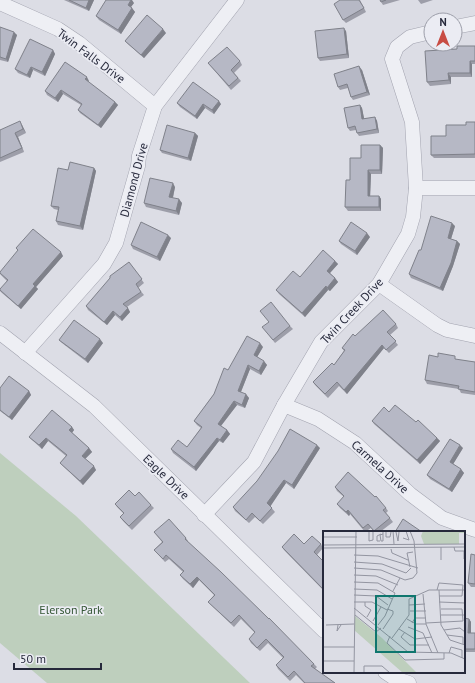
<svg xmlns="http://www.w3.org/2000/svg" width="475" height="683" font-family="'PT Sans',sans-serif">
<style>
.green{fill:#becfbd}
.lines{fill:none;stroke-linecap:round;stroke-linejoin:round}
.minor-casing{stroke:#a2a3af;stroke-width:15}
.minor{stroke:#eeeff4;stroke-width:14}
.wall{fill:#9d9ea9}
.shaded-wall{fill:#7f818a}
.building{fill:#b6b8c5;stroke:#7f818a}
.labels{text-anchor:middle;stroke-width:3.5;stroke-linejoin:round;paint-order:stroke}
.street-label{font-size:12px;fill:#26293b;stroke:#ebecf3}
.park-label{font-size:12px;fill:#345635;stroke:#ebecf3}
.inset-road{fill:none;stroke:#9395a1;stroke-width:1}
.view{fill:#0f766e;fill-opacity:0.15;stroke:#0f766e;stroke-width:2}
.inset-edge{fill:none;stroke:#26293b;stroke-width:2}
</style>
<rect width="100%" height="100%" fill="#dcdde5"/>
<path class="green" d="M0,453l76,63 174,167h-203l-47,-40z"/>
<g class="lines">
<defs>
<g id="minor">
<path d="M0,3l58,26 21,14 76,63"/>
<path d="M455,27l20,-4"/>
<path d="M416,188h59"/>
<path d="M379,284l58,41 10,5 28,6"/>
<path d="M0,333l94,73 230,225"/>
<path d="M25,353l79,-89 12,-21 22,-77 1,-10 16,-50 82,-106"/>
<path d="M284,405l34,14 37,24 55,51 32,24 33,12"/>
<path d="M204,515l50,-53 30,-57 37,-63 58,-58 29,-50 5,-17 3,-29 -4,-66 -20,-63 5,-12 13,-10 21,-5"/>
<path d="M385,672l9,6 15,5"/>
</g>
</defs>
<use href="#minor" class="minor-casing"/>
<use href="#minor" class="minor"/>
</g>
<g class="wall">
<path d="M64,0h30l-5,11z"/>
<path d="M360,0l6,12 -20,11 -3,-3z"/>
<path d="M380,0h20l-17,5z"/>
<path d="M418,0h15l-12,4z"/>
<path d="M134,3l-3,4 4,5 -14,22 -22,-14 -3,-4z"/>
<path d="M0,27l17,8 -9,27 -8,-2z"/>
<path d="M346,31l3,27 -29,3 -2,-3z"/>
<path d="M166,33l-22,25 -16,-14 -3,-3z"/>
<path d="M475,46v18h-3v13h-21v7l-21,2 -3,-4 30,-33z"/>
<path d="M53,50l2,4 -10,22 -12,-6 -3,8 -12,-5 -3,-4z"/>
<path d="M240,61l2,4 -8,8 7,8 -10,9 -23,-27z"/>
<path d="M362,70l8,25 -17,5 -2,-3 -3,-9 -8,2 -2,-3z"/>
<path d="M89,81l-1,1 27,20 3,3 -17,23 -21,-15 -2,-3 3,-5 -18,-11 -5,8 -11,-7 -2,-4z"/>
<path d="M177,103l44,1 -7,10 -9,-6 -8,11 -17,-12z"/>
<path d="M360,105l2,3 2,11 11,-2 2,4 2,12 -20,3 -2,-3 -1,-3 -6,1 -2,-3z"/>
<path d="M475,122v36h-41l-3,-3 15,-19 20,-11z"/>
<path d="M22,125l4,8 -8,4 6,15 -24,10v-32z"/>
<path d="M195,133l3,3 -7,25 -29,-8 -2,-3z"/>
<path d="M380,145l3,3 -1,26h-11l-1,22h9l2,3v12h-33l-3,-4 16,-49z"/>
<path d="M94,168l2,3 -13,59 -25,-5 -2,-4 2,-11 -4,-1 -3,-3 17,-36z"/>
<path d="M175,187l-2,11 9,5 -3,12 -33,-8 -2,-4z"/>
<path d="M455,226l-4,13 6,2 3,3 -7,22 -10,25 -32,-13 -2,-4 12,-24z"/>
<path d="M370,237l-13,18 -16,-11 -2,-3z"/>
<path d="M171,238l-11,23 -27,-12 -2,-4z"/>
<path d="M16,248l47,8 -27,31 2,2 -17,20 -19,-16 -2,-2 7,-10 -7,-7 18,-23z"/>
<path d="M335,261l3,3 -8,9 5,5 3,4 -8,9 -2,-1 -23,27 -26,-23 -3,-4 24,-13z"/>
<path d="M129,262l15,21 -6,5 6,7 -17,12 3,5 -8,9 -7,-6 -8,10 -19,-15 -2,-4z"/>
<path d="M396,324l2,4 -8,7 8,10 -9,8 -5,-5 -37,46 -8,-8 -11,12 -13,-13 -2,-3 21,-17 10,-14 -2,-3 13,-12z"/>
<path d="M290,326l3,3 -18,14 -10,-13z"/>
<path d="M59,340l44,3 -15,20 -26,-20z"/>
<path d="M263,347l-6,10 10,8 -6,10 -11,-6 -9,23 8,6 -4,10 -8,-3 -16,21 6,4 3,4 -7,9 -4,-2 -23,30 -23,-18 -2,-4 16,-2 14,-19 -4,-3 -3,-4 20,-27 14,-24z"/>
<path d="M458,360l17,2v33l-14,-2 -2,-4 -32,-5 -2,-4z"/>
<path d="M0,388l29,3 2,4 -19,25 -12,-9z"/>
<path d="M389,412l48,26 3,3 -20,23 -46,-40 -2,-3z"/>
<path d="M72,427l2,3 -2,3 17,15 3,4 -7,7 11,11 -13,15 -20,-19 -3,-3 6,-7 -18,-15 -6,8 -10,-9 -3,-3z"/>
<path d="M320,448l-26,41 -8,-6 -16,23 5,6 -12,12 -8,-7 -6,6 -14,-12 -2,-4z"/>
<path d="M463,448l-10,16 11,9 -12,19 -22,-13 -3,-4z"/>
<path d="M335,487l51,21 2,3 -2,2 7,9 -13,10h-6l-3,-4 -6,4 -15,-18 -1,2 -9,-8 -3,-4 7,-7 -7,-6z"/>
<path d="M135,496l16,9 3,3 -22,22 -9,-9 -3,-4 4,-3 -7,-7 -2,-3z"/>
<path d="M154,532l32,6 2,3v1l126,122 3,3 -2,2 20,14h-31l-8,-8 -6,6 -12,-12 -2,-4 7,-7 -15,-15 -8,8 -9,-8 -2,-4 6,-6 -14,-14 -7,8 -23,-22 -3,-3 6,-7 -15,-15 -6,8 -10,-9 -3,-4 3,-3 -14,-13 -4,3 -11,-12 8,-8z"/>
<path d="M304,544h17l2,4 -6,7 7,7v29l-40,-41 -2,-3z"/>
<path d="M475,555v32h-4l-3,-4z"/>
<path d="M464,618l5,1 2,3v11h4v19h-11v8z"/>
</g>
<g class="shaded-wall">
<path d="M89,0h5l-5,11 -3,-3z"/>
<path d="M131,0h1l2,3 -4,5 -2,-3z"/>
<path d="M132,8l3,4 -14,22 -3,-4z"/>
<path d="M344,28l2,3 3,27 -2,-4z"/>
<path d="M163,29l3,4 -22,25 -3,-3z"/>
<path d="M14,32l3,3 -9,27 -2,-3z"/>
<path d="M53,50l2,4 -10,22 -3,-4z"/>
<path d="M470,61l2,3v13l-2,-4z"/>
<path d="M359,66l3,4 8,25 -3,-3z"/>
<path d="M31,67l2,3 -3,8 -3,-3z"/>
<path d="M448,73l3,4v7l-2,-4z"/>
<path d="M87,77l2,4 -1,2 -3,-4z"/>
<path d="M61,90l2,4 -5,8 -3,-4z"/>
<path d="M219,101l2,3 -7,10 -2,-4z"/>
<path d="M115,102l3,3 -17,23 -3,-3z"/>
<path d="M203,104l2,4 -8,11 -2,-3z"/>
<path d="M360,105l2,3 3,15 -3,-4z"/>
<path d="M375,117l2,4 2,12 -2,-4z"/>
<path d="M20,121l6,12 -3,-4z"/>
<path d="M15,133l3,4 6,15 -2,-4z"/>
<path d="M195,133l3,3 -7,25 -3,-3z"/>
<path d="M380,145l3,3 -1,26 -2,-4z"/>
<path d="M94,168l2,3 -13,59 -3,-4z"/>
<path d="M368,170l3,4 -1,25 -2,-3z"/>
<path d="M173,183l2,4 -3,14 -3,-4z"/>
<path d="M379,196l2,3v12l-2,-4z"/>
<path d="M179,199l3,4 -3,12 -3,-4z"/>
<path d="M452,223l3,3 -5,16 -2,-4z"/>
<path d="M367,233l3,4 -13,18 -2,-4z"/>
<path d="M168,235l3,3 -11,23 -3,-4z"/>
<path d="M457,241l3,3 -7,22 -10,25 -3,-3z"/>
<path d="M61,252l2,4 -27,31 2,2 -17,20 -3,-3 15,-22z"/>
<path d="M335,261l3,3 -9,10 -2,-3z"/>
<path d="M335,278l3,4 -8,9 -3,-3z"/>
<path d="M326,286l2,4 -23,27 -3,-4z"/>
<path d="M128,308l2,4 -8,9 -2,-4z"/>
<path d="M113,311l2,4 -8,10 -3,-3z"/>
<path d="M100,339l3,4 -15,20 -3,-4z"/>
<path d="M260,343l3,4 -7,12 -2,-4z"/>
<path d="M382,345l2,3 -37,46 -3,-4z"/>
<path d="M264,361l3,4 -6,10 -2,-4z"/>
<path d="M248,365l2,4 -10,25 -2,-3z"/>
<path d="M29,391l2,4 -19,25 -3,-3z"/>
<path d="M246,394l3,4 -4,10 -3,-3z"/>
<path d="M234,401l3,4 -17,22 -2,-3z"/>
<path d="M72,427l2,3 -3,4 -2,-4z"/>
<path d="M227,430l3,4 -7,9 -3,-3z"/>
<path d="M46,438l2,3 -6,8 -3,-4z"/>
<path d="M217,438l2,3 -23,30 -2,-4z"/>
<path d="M437,438l3,3 -20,23 -3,-4z"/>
<path d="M317,445l3,3 -26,41 -2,-4z"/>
<path d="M460,445l3,3 -11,18 -2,-4z"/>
<path d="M89,448l3,4 -7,7 -3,-3z"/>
<path d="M94,466l2,4 -13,15 -3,-4z"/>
<path d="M461,469l3,4 -12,19 -3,-3z"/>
<path d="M284,480l2,3 -16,24 -3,-4z"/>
<path d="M348,510l2,4 -1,2 -3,-4z"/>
<path d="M197,577l2,3 -6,8 -3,-4z"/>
<path d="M469,619l2,3v14l-3,-3z"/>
</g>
<g class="building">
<path d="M69,0h20l-3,8z"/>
<path d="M106,0h25l-3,5 4,3 -14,22 -22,-14z"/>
<path d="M340,0h19l5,8 -21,12 -9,-16z"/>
<path d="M380,0h6l-5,2z"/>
<path d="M147,15l16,14 -22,26 -16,-14z"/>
<path d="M0,27l14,5 -8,27 -6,-2z"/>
<path d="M344,28l3,26 -29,4 -3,-27z"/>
<path d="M30,39l23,11 -11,22 -11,-5 -4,8 -12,-6z"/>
<path d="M457,46h18v15h-5v12h-22l1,7 -22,2 -2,-31 32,-2z"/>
<path d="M227,47l13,14 -9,9 7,8 -9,8 -21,-23z"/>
<path d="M65,62l22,15 -2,2 30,23 -17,23 -20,-15 4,-6 -21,-14 -6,8 -10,-7z"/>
<path d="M359,66l8,26 -16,5 -4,-13 -9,3 -4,-13z"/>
<path d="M193,82l26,19 -7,9 -9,-6 -8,12 -18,-13z"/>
<path d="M360,105l2,14 13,-2 2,12 -20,4 -2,-7 -7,2 -4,-20z"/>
<path d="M20,121l3,8 -8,4 7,15 -22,10v-28z"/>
<path d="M466,122h9v32l-44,1v-19h15v-11h20z"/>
<path d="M167,125l28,8 -7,25 -28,-8z"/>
<path d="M361,145h19v25h-12v26h11v11h-34l1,-27h4v-22h11z"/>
<path d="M70,162l24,6 -14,58 -24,-5 3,-14 -8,-1 7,-38 10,2z"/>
<path d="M150,178l23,5 -4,14 10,2 -3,12 -32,-8z"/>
<path d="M431,216l21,7 -4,15 9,3 -6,22 -11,25 -31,-14 10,-24h2z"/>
<path d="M141,222l27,13 -11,22 -26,-12z"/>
<path d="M351,222l16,11 -12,18 -16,-10z"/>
<path d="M33,229l28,23 -28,32 2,2 -17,20 -18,-16v-1l8,-9 -8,-7v-1l18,-22 -2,-2z"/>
<path d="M323,250l12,11 -8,10 8,7 -8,10 -1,-2 -24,27 -26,-23 17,-19 7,6z"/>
<path d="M129,262l13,17 -6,5 5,8 -18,12 5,4 -8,9 -7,-6 -9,11 -18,-16 24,-28v-2z"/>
<path d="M271,302l19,24 -17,14 -11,-13 7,-5 -9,-11z"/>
<path d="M383,310l13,14 -9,8 9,9 -10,9 -4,-5 -38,45 -7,-8 -12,12 -12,-12 19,-19 2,2 11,-15 -3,-2 11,-14 2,2z"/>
<path d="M74,320l26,19 -15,20 -26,-19z"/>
<path d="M247,336l13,7 -6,12 10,6 -5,10 -11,-6 -10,26 8,3 -4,11 -8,-4 -16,23 9,6 -7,10 -3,-2 -23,29 -23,-18 7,-9 9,7 15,-20 -8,-6 20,-27 10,-26 4,2z"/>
<path d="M438,353l17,3v3l20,3v30l-17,-3 1,-3 -34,-6 4,-25 9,2z"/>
<path d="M9,376l20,15 -20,26 -9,-7v-22z"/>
<path d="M395,405l21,17 2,-2 19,18 -20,22 -45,-39 12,-14 5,5z"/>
<path d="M52,410l20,17 -3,3 20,18 -7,8 12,10 -14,15 -20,-18 7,-8 -21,-17 -7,7 -10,-8z"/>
<path d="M290,429l27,16 -25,40 -8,-5 -17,23 5,5 -12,13 -8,-8 -6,7 -13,-13 24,-26 21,-30z"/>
<path d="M450,439l10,6 -10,17 11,7 -12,20 -22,-14z"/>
<path d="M348,472l27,25 1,-1 10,12 -3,2 7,8 -16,13 -6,-7 -5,4 -15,-18 -2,2 -9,-8 7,-8 -9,-9z"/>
<path d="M129,490l6,6 4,-4 12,13 -22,21 -9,-9 4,-4 -9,-9z"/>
<path d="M169,519l17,19 -1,1 36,33 48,47v-1l45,46 -3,2 24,17h-30l-11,-12 -6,6 -12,-12 8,-8 -18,-18 -9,9 -8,-9 6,-7 -16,-17 -8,8 -23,-21 7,-7 -18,-18 -7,7 -10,-9 4,-4 -18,-16 -3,4 -9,-9 9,-8 -9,-10z"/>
<path d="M403,519l19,13h-27z"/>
<path d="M294,534l10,10 8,-8 9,8 -7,8 10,10v28l-42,-43z"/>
<path d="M471,554l4,1v29l-7,-1z"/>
<path d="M464,618l5,1 -1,14h7v16h-11z"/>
</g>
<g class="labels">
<g class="street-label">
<text transform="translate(91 56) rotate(37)" y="4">Twin Falls Drive</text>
<text transform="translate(134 180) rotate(-75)" y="4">Diamond Drive</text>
<text transform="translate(352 311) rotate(-47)" y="4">Twin Creek Drive</text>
<text transform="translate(380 467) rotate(42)" y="4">Carmela Drive</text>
<text transform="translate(166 477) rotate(44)" y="4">Eagle Drive</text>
</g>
<g class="park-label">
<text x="71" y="614">Elerson Park</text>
</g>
</g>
<g transform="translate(323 531)">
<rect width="142" height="142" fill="#dcdde5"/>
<path d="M100,0h42v2h-6v11h-35l-3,-8zM32,85l27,22 35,35h-14l-49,-43z" fill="#becfbd"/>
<path class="inset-road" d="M70,0l1,13M46,1v9l4,-1v-8M60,1v9h-2l-1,-6 3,-1M63,1v5h4l1,-5M73,1l2,9 1,-9M0,6h34M80,7l6,2 -3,-9M57,10h-3v-5l4,-2M0,14l142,-1M131,16l1,4h9v8M0,17l142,-1M68,18l1,4 16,7M31,24l24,1 40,12M118,29v-13M31,31l28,2 24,9 5,-5M87,36l-3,-14 6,-1M31,37l27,2 24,10 8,-2 4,-5 -3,-32 -4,-10h-45M31,44l22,1 22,9M31,51l24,1 17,10 -10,23 -7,9M31,58l23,1 15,9M114,59l2,-7 24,2 -1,11h-23M116,59l2,35 9,15 15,5M70,60l7,-13M100,63l3,30 12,29M31,64l22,1 12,9M31,71h18l15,8M42,71v4l6,4 -4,7M116,71l26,1M86,74l16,-1M31,77l54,44 43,1 14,6M87,80h16M32,84l21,17 5,-4M118,84h23M84,88l9,5h10M50,90l8,-14M89,92l3,-5h11M103,92l37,-2 -1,-12h-21M3,94l28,-1M15,94l-1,6 4,-6M85,96l15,6 9,20M60,98l10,-15v-3l-6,-2M76,98l16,10 17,-2M121,99l16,-2 5,4M82,101l-4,5 9,8h19M124,104l16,2v7M67,105l-3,7 18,17 39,-1v-6M69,107l17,-23v-16l20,-9h36M0,116h31M126,122l2,-6 11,3v8M0,130h31M31,142l2,-142M41,142v-7h18l8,7"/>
<path class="view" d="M53,65h39v56h-39z"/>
<rect width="142" height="142" class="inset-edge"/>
</g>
<g transform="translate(443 32)"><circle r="19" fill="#ebecf3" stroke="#9c9ea9"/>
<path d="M0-3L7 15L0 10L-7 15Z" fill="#c84c43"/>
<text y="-6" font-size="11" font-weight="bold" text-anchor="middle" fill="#26293b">N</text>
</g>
<path d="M14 663v6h87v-6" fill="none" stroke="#26293b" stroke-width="2"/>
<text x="20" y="663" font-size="12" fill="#26293b" stroke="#ebecf3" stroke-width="3" paint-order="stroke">50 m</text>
</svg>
